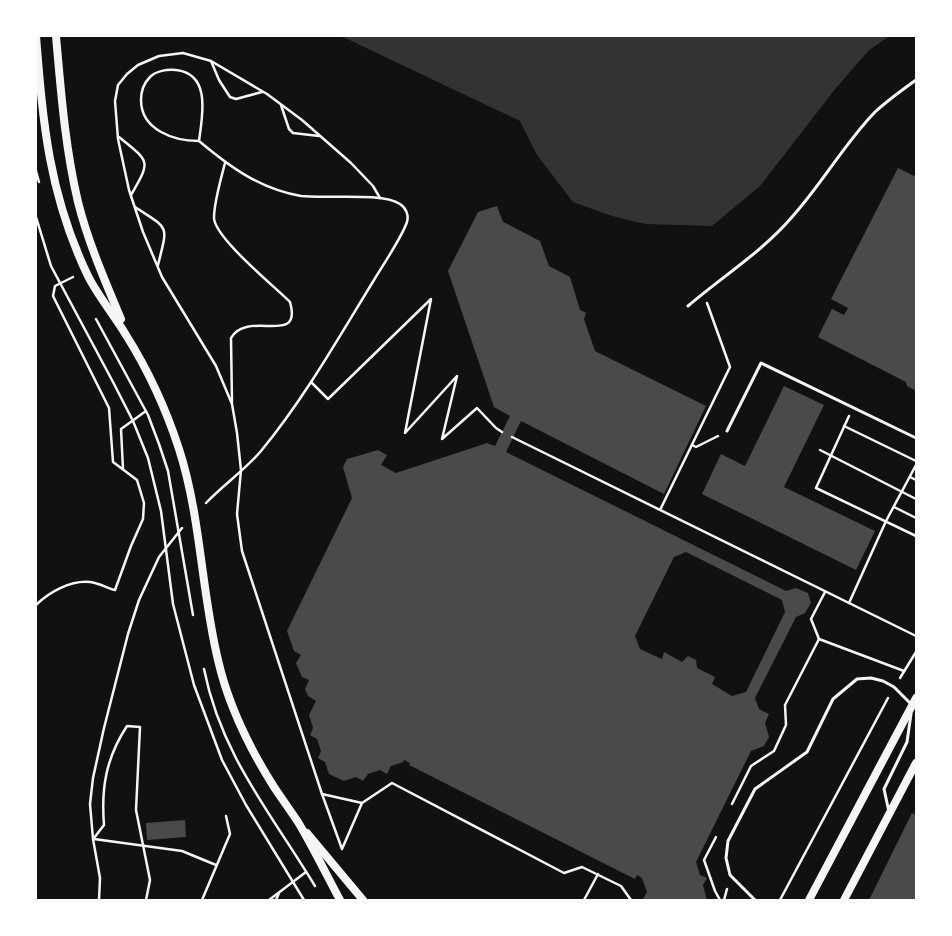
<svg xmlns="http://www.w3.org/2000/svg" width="952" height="936" font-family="'Work Sans',sans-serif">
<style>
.water{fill:#333}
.building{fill:#4a4a4a;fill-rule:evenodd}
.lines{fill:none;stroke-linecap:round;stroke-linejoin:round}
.path{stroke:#f5f5f5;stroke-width:2.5}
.service{stroke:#f5f5f5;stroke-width:3}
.secondary{stroke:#f5f5f5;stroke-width:8}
</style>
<rect width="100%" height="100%" fill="#111"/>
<path class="water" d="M341,36h549l-21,14 -33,38 -76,98 -48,40 -67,-2 -33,-8 -39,-14 -36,-47 -17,-34z"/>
<g class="building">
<path d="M898,168l16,8 2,-3v218l-9,-5 -1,-4 -88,-45 14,-28 12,6 4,-7 -17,-9z"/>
<path d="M497,206l6,16 37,19 9,25 21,11 10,33 6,3 -2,6 11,32 111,55 -42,88 -143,-73 -15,31 280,139 10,-3 12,5 3,10 -6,10 -9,4 -41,81 4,11 10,5 -4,9 4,14 -5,9 -13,5 -55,111 4,13 7,3 -4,7 4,15h-62l-2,-1 4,-7 -5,-14 -5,-3 -2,4 -226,-114 1,-2 -6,-3 -1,2 -12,4 -4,8 -7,-4 -12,4 -5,7 -7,-4 -12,4 -15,-7 -4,-12 -7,-4 3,-7 -4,-12 -7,-4 3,-7 -4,-13 7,-14 -8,-5 -3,-7 4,-9 -7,-3 -6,-14 5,-8 -7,-4 -7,-20 65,-133 -9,-31 4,-8 31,-9 9,5 -6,10 15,8 91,-30 8,3 15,-30 -16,-9 -46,-136 30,-59zM686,552l96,48 3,12 -39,80 -14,4 -20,-12 3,-7 -18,-9 -1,-8 -8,-4 -6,6 -18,-10 -2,7 -22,-10 -5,-13 39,-79z"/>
<path d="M784,386l40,19 -40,82 91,44 -19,39 -154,-76 19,-40 24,12z"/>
<path d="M912,813l4,2v85h-47z"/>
<path d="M185,820l1,17 -39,3 -1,-17z"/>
</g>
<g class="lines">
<g class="path">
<path d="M211,61l8,19 11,17 6,2 26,-7"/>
<path d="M281,105l8,24 4,4 26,3"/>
<path d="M119,137c30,25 33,22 12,58"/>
<path d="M199,141c-25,0 -58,-11 -58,-41 0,-8 3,-17 9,-23 6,-6 17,-8 26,-7 36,4 26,47 23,71 31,26 61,48 102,55 25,3 81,-4 99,8 6,4 9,11 7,18 -5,15 -24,43 -33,58 -35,57 -70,119 -113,171 -16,19 -38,34 -55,52"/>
<path d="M225,163c-4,16 -11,39 -11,55 1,20 60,68 76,84 13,45 -43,7 -59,36l1,64"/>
<path d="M36,171l3,11"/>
<path d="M380,198l-7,-12 -22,-23 -49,-43 -35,-26 -56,-33 -28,-8 -24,3 -21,9 -11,9 -9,11 -3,16 3,38 11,51 14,42 19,45 54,89 16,38 5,29 4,37 -4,44 5,37 80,243 40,9 30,-20 172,90 18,-6 39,19 10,14"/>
<path d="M135,207c35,23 33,17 23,58"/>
<path d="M36,217l15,49 62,116 20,39 15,37 13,53 12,93 21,81 28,75 24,45 58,95"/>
<path d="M96,319l52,96 11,29 9,27 25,144"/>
<path d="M311,382l17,17 103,-100 -26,134 52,-57 -15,63 35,-31 19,20 6,4"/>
<path d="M849,416l-33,72 100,48"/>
<path d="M844,426l72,35"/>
<path d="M512,437l404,199"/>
<path d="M692,445l4,2 22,-11"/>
<path d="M820,450l96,49"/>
<path d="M123,469l-2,-40 25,-18"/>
<path d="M910,477l6,3"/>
<path d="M894,507l22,11"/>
<path d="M660,510l70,-143 -23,-64"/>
<path d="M849,603l37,-82 30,-56"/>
<path d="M36,605c13,-13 35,-25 54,-23 9,1 17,6 25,8l16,-44 12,-27 1,-16 -7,-23 -24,-18 -4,-54 -56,-112 2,-10 18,-9"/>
<path d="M819,639l-8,-20 14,-27"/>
<path d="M204,669c17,86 67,144 111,217"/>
<path d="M900,678l16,-26"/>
<path d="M322,794l20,55 20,-46"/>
<path d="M732,804l19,-38 23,-15 12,-26 -1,-20 34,-66 85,32"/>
<path d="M716,837l-12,23 11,31 5,9"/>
<path d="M94,838l10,-13c-3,-37 2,-67 23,-99l13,1 -4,83 14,70 -4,20"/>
<path d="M94,839l88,12 34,14"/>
<path d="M99,900l1,-22 -7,-39 -3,-35 3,-26 11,-50 24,-94 11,-34 20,-43 23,-29"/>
<path d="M202,900l28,-66 -4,-18"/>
<path d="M269,900l37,-28"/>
<path d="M276,900l3,-7"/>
<path d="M584,900l14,-26"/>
<path d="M724,900l3,-11"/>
<path d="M780,900l108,-202"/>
</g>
<g class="service">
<path d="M688,306c35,-30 74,-54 104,-89 30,-33 52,-73 83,-105 13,-12 27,-22 41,-32"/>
<path d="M727,431l34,-68 155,75"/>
<path d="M889,812l-5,-23 23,-47 4,-28"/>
<path d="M755,900l-25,-25 -4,-17 2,-17 27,-52 52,-37 26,-53 24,-20 14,-1 12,3 11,6 18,18"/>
</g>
<g class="secondary">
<path d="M36,36c7,88 13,159 52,240 10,20 26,39 38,59 22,35 40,74 53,114 22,68 22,141 39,211 10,44 32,89 56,127 8,12 16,23 24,35 15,25 28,52 42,78"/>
<path d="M56,36c5,56 9,111 22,166 10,40 27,79 43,117"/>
<path d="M307,833l56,67"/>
<path d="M809,900l107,-202"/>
<path d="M844,900l72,-137"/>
</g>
</g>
<rect width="952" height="936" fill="none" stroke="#ffffff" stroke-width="74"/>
</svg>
